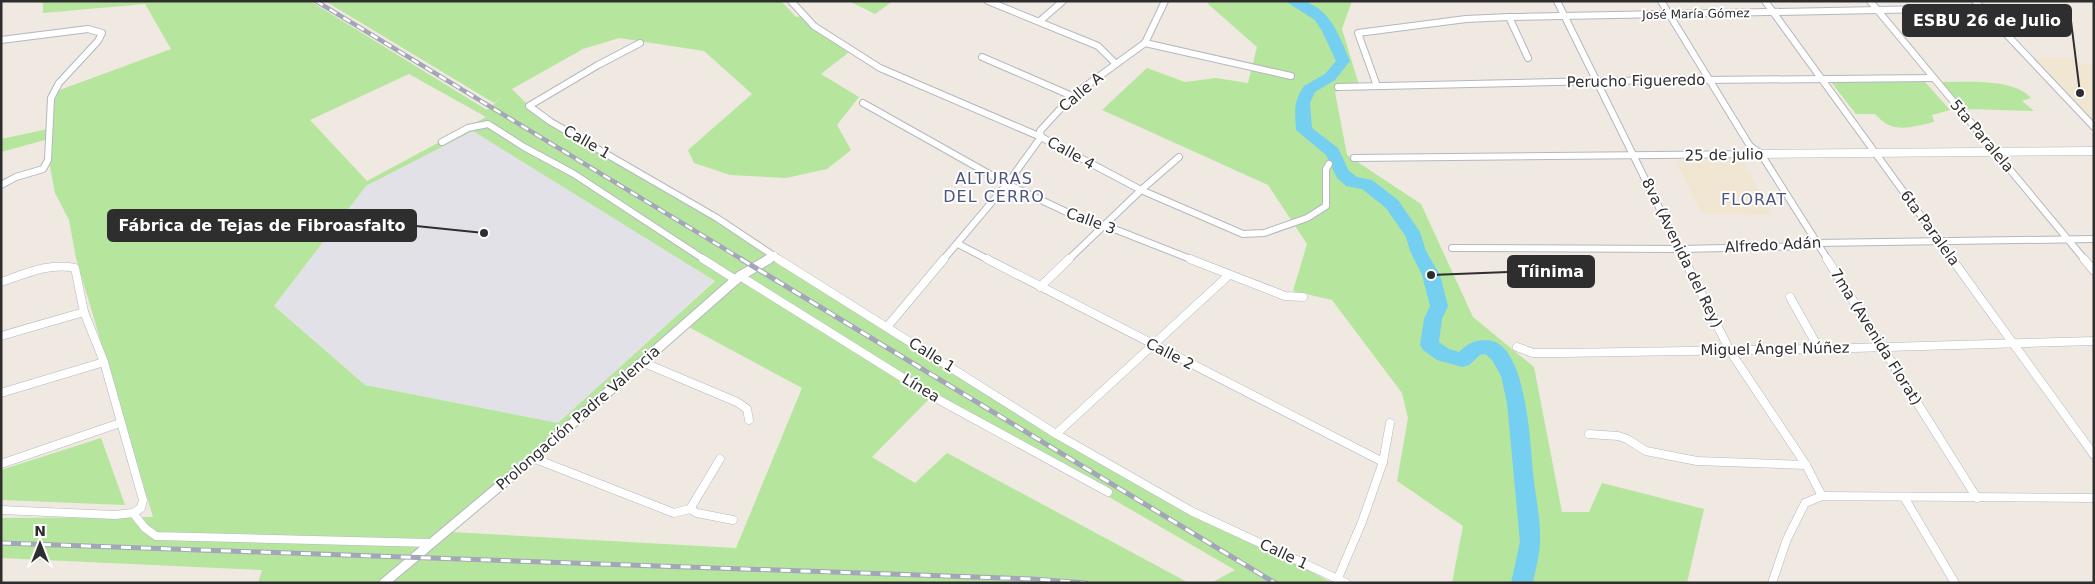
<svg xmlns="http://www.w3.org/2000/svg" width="2095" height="584" font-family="'DejaVu Sans',sans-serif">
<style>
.industrial{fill:#e3e1e8}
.education{fill:#f0e6d1}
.green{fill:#b6e59e;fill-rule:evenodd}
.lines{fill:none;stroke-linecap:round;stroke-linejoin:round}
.stream{stroke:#75cff0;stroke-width:2.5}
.river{fill:#75cff0;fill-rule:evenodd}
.minor-far1-casing{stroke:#b4b7c1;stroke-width:8}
.minor-casing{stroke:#b4b7c1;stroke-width:9}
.tertiary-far1-casing{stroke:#b4b7c1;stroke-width:9}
.tertiary-casing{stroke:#b4b7c1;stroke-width:11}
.minor-far1{stroke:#fff;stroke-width:6}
.minor{stroke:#fff;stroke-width:8}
.tertiary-far1{stroke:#fff;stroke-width:8}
.tertiary{stroke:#fff;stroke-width:9}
.rail-far1-casing{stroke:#a3a6b8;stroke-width:4.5}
.rail-casing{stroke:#a3a6b8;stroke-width:5}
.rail-far1{stroke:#fff;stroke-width:2.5;stroke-dasharray:8;stroke-linecap:butt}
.rail{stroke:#fff;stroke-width:3;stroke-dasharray:10;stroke-linecap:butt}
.labels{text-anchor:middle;stroke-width:4;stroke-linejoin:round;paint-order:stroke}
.far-street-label{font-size:12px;fill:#2e2e2e;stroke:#fff}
.street-label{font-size:15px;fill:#2e2e2e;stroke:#fff}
.neighbourhood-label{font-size:16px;letter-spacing:1px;fill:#4d5680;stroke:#fff}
.leader{fill:none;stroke:#2e2e2e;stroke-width:2}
.callout-dot{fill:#2e2e2e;stroke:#fff;stroke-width:2}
.callout{fill:#2e2e2e;stroke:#2e2e2e;stroke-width:2}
.callout-label{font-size:16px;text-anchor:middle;font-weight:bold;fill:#fff}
</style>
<rect width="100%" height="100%" fill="#efe9e1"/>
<path class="industrial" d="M473,131l242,149 -157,143 -193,-38 -91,-79 92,-120z"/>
<g class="education">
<path d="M2034,58h40l8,6h12v58z"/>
<path d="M1742,160l30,55 -70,-1 -26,-53z"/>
</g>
<g class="green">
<path d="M22,1h288l177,109 15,-13 -8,6 -169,-102h456l15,16 6,-1 46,37 -27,21 38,23 -22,28 14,25 -24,19 -41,9 -56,-3 -36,-12 -6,-13 64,-56 -48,-43 -85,-13 -36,11 -71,40 17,17 141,85 386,243 276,149h-121l24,-13 -302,-175 -61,62 43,26 32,-30 242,130h-931l4,-13 -261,-12v-40l152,-1 -77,-259 -7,-38 -14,-27 -10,-53 -44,12v-13l47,-10 9,-38 114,-42 -26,-45 -102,9v-10zM409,74l77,43 -119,64 -57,-61zM473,131l242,150 -157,142 -193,-38 -91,-79 92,-120zM687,326l115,62 -66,160 -285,-16z"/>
<path d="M849,1h44l-18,13z"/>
<path d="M1209,1h143l-10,28 17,56 -24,7 12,63 74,49 52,113 61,50 28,145h27l13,-29 102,26 -17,74h-235l11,-57 -66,-45 11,-63 -6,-25 -70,-93 -39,-9 14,-47 -39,-59 -166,-75 45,-42 38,14 31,-4 32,5 9,-36 -49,-43z"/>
<path d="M1831,82h94l25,28 -18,5 2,7c-24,5 -41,13 -59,-8h-19z"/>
<path d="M1942,82c23,0 73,-4 89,16l-9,3 12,10 -69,-2z"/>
<path d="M101,438l24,67 -124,-5v-30z"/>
</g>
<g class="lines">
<path class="stream" d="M1308,1v6"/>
<path class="river" d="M1285,1c7,0 14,-1 20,1 26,7 36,38 45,59l-15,19 -20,12 -5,11 2,25 26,20 11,23 8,6 15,3 26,20 22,32 6,19 14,24 8,31 -6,13 -3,23 10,7 10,3c8,-8 15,-12 27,-12 41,0 44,104 47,132 2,23 8,47 7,69 0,14 -5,29 -7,42h-22l9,-41 -13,-139 -6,-27 -9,-16 -7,-6 -5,1 -11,10 -7,2 -25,-7 -14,-10 -3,-5 4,-26 6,-13 -8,-31 -12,-24 -4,-14 -20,-29 -24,-19 -16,-3 -9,-8 -11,-23 -30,-25c-1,-19 -3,-28 8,-44l21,-12 11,-13 -14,-30 -7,-11z"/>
<defs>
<g id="minor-far1">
<path d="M791,1l23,25 66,42 161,69 100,53 102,44 21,-1 43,-15 19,-12v-37l3,-5"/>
<path d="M988,1l110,45 18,18"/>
<path d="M1557,1l128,259"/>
<path d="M1661,1l89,145 11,8 67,106"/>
<path d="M1765,1l188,259"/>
<path d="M1870,1l215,259"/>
<path d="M1975,1l119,126"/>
<path d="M1509,17l19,41"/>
<path d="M1040,21l23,-20"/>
<path d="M1,40l87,-11 14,4 -4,8 -39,42 -8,15 -3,62 -5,9 -27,8 -15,8"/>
<path d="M640,43l-42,22 -69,41 22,16 166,96 63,42"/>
<path d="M1145,43l146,33"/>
<path d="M982,57l90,39"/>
<path d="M1377,86l-19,-53 108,-14 43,-2 473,-9 52,3"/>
<path d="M1338,87l259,-6 336,-3"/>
<path d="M863,103l144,81 85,40 12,1 89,35"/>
<path d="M442,142l26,-14 20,-4 36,23 50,27 131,86"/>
<path d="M1354,158l407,-4"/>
<path d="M958,244l31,16"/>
<path d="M1452,248l229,1 131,-3 4,-3 278,-4"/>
<path d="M943,260l64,-76 34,-47 -1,-6 32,-35 73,-53 20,-42"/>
<path d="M1068,260l73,-70 38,-33"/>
</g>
<g id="minor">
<path d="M703,259l33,21"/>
<path d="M778,259l278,175 135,77 155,72"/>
<path d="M987,259l396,203"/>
<path d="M1190,259l95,37 18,1"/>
<path d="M1684,259l46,92 76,114 16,31"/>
<path d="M1827,259l150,239"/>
<path d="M1952,259l142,196"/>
<path d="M2084,259l10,12"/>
<path d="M740,276l192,120 176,96"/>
<path d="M1,282c24,-8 49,-20 74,-14l9,44 20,50 39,138 -2,8 -8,5 -18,2 -114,-5"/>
<path d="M1040,287l29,-28"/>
<path d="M1790,297l29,52"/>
<path d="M887,327l57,-68"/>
<path d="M1,336l83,-24"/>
<path d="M1517,347l16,6h29l257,-4 275,-8"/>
<path d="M642,362l95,40 10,7 2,11"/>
<path d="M1,393l103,-31"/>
<path d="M1056,434l173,-159"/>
<path d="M1589,434l29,2 9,3 19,12 51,10 109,4"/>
<path d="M533,458l141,55 16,-4 30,-50"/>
<path d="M1,464l119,-41"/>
<path d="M1904,497l51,86"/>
<path d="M690,509l7,4 36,7"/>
<path d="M133,513l12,15 11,8 274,7"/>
<path d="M1338,578l24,-56 21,-60 7,-39"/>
<path d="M1772,583l15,-44 18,-36 17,-7 272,2"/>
</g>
<g id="tertiary-far1">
<path d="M1761,154l333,-3"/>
<path d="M767,260l7,-4"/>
</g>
<path id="tertiary" d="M384,583l149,-125 207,-182 29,-17"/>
</defs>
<use href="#minor-far1" class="minor-far1-casing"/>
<use href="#minor" class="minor-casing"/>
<use href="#tertiary-far1" class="tertiary-far1-casing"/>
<use href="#tertiary" class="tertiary-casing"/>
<use href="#minor-far1" class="minor-far1"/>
<use href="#minor" class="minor"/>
<use href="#tertiary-far1" class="tertiary-far1"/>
<use href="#tertiary" class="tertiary"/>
<defs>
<path id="rail-far1" d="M316,1l427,259"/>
<g id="rail">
<path d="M741,259l534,324"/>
<path d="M1,543l1031,36 54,4"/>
</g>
</defs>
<use href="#rail-far1" class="rail-far1-casing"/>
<use href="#rail" class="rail-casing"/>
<use href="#rail-far1" class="rail-far1"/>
<use href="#rail" class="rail"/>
</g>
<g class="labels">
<g class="far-street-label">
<text transform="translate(1696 14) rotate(-1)" y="4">José María Gómez</text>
</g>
<g class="street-label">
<text transform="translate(1636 81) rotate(-1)" y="5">Perucho Figueredo</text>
<text transform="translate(1081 92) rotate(-40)" y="5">Calle A</text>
<text transform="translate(1982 136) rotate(50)" y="5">5ta Paralela</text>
<text transform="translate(587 142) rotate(30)" y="5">Calle 1</text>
<text transform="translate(1071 153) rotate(29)" y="5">Calle 4</text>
<text transform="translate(1724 155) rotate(-1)" y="5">25 de julio</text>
<text transform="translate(1091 221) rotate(20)" y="5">Calle 3</text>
<text transform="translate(1930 228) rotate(54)" y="5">6ta Paralela</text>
<text transform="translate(1773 245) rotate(-3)" y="5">Alfredo Adán</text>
<text transform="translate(1682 253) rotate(64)" y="5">8va (Avenida del Rey)</text>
<text transform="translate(1876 337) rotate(58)" y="5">7ma (Avenida Florat)</text>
<text transform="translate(1775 349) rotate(-1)" y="5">Miguel Ángel Núñez</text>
<text transform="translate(1170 354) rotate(27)" y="5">Calle 2</text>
<text transform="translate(932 355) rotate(32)" y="5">Calle 1</text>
<text transform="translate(921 388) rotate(31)" y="5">Línea</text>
<text transform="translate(578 418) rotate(-41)" y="5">Prolongación Padre Valencia</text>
<text transform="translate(1284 554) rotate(25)" y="5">Calle 1</text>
</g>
<g class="neighbourhood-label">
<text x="994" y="184">ALTURAS<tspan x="994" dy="18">DEL CERRO</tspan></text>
<text x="1754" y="205">FLORAT</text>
</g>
</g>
<path class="leader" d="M2080 93L2071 21M484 233L416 226M1431 275L1508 272"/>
<g class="callout-dot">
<circle cx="2080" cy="93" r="5"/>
<circle cx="484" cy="233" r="5"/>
<circle cx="1431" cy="275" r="5"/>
</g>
<g class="callout">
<rect x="1903" y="5" width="168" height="31" rx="5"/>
<rect x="108" y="210" width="308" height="31" rx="5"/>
<rect x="1508" y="256" width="86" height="31" rx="5"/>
</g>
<g class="callout-label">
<text x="1987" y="26">ESBU 26 de Julio</text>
<text x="262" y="231">Fábrica de Tejas de Fibroasfalto</text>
<text x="1551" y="277">Tíinima</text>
</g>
<rect width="2095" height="584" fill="none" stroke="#2e2e2e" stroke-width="5"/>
<g transform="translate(40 544)" stroke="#ffffff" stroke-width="4" paint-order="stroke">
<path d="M0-4L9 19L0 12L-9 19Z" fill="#2e2e2e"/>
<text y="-8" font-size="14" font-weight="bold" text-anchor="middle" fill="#2e2e2e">N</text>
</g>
</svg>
